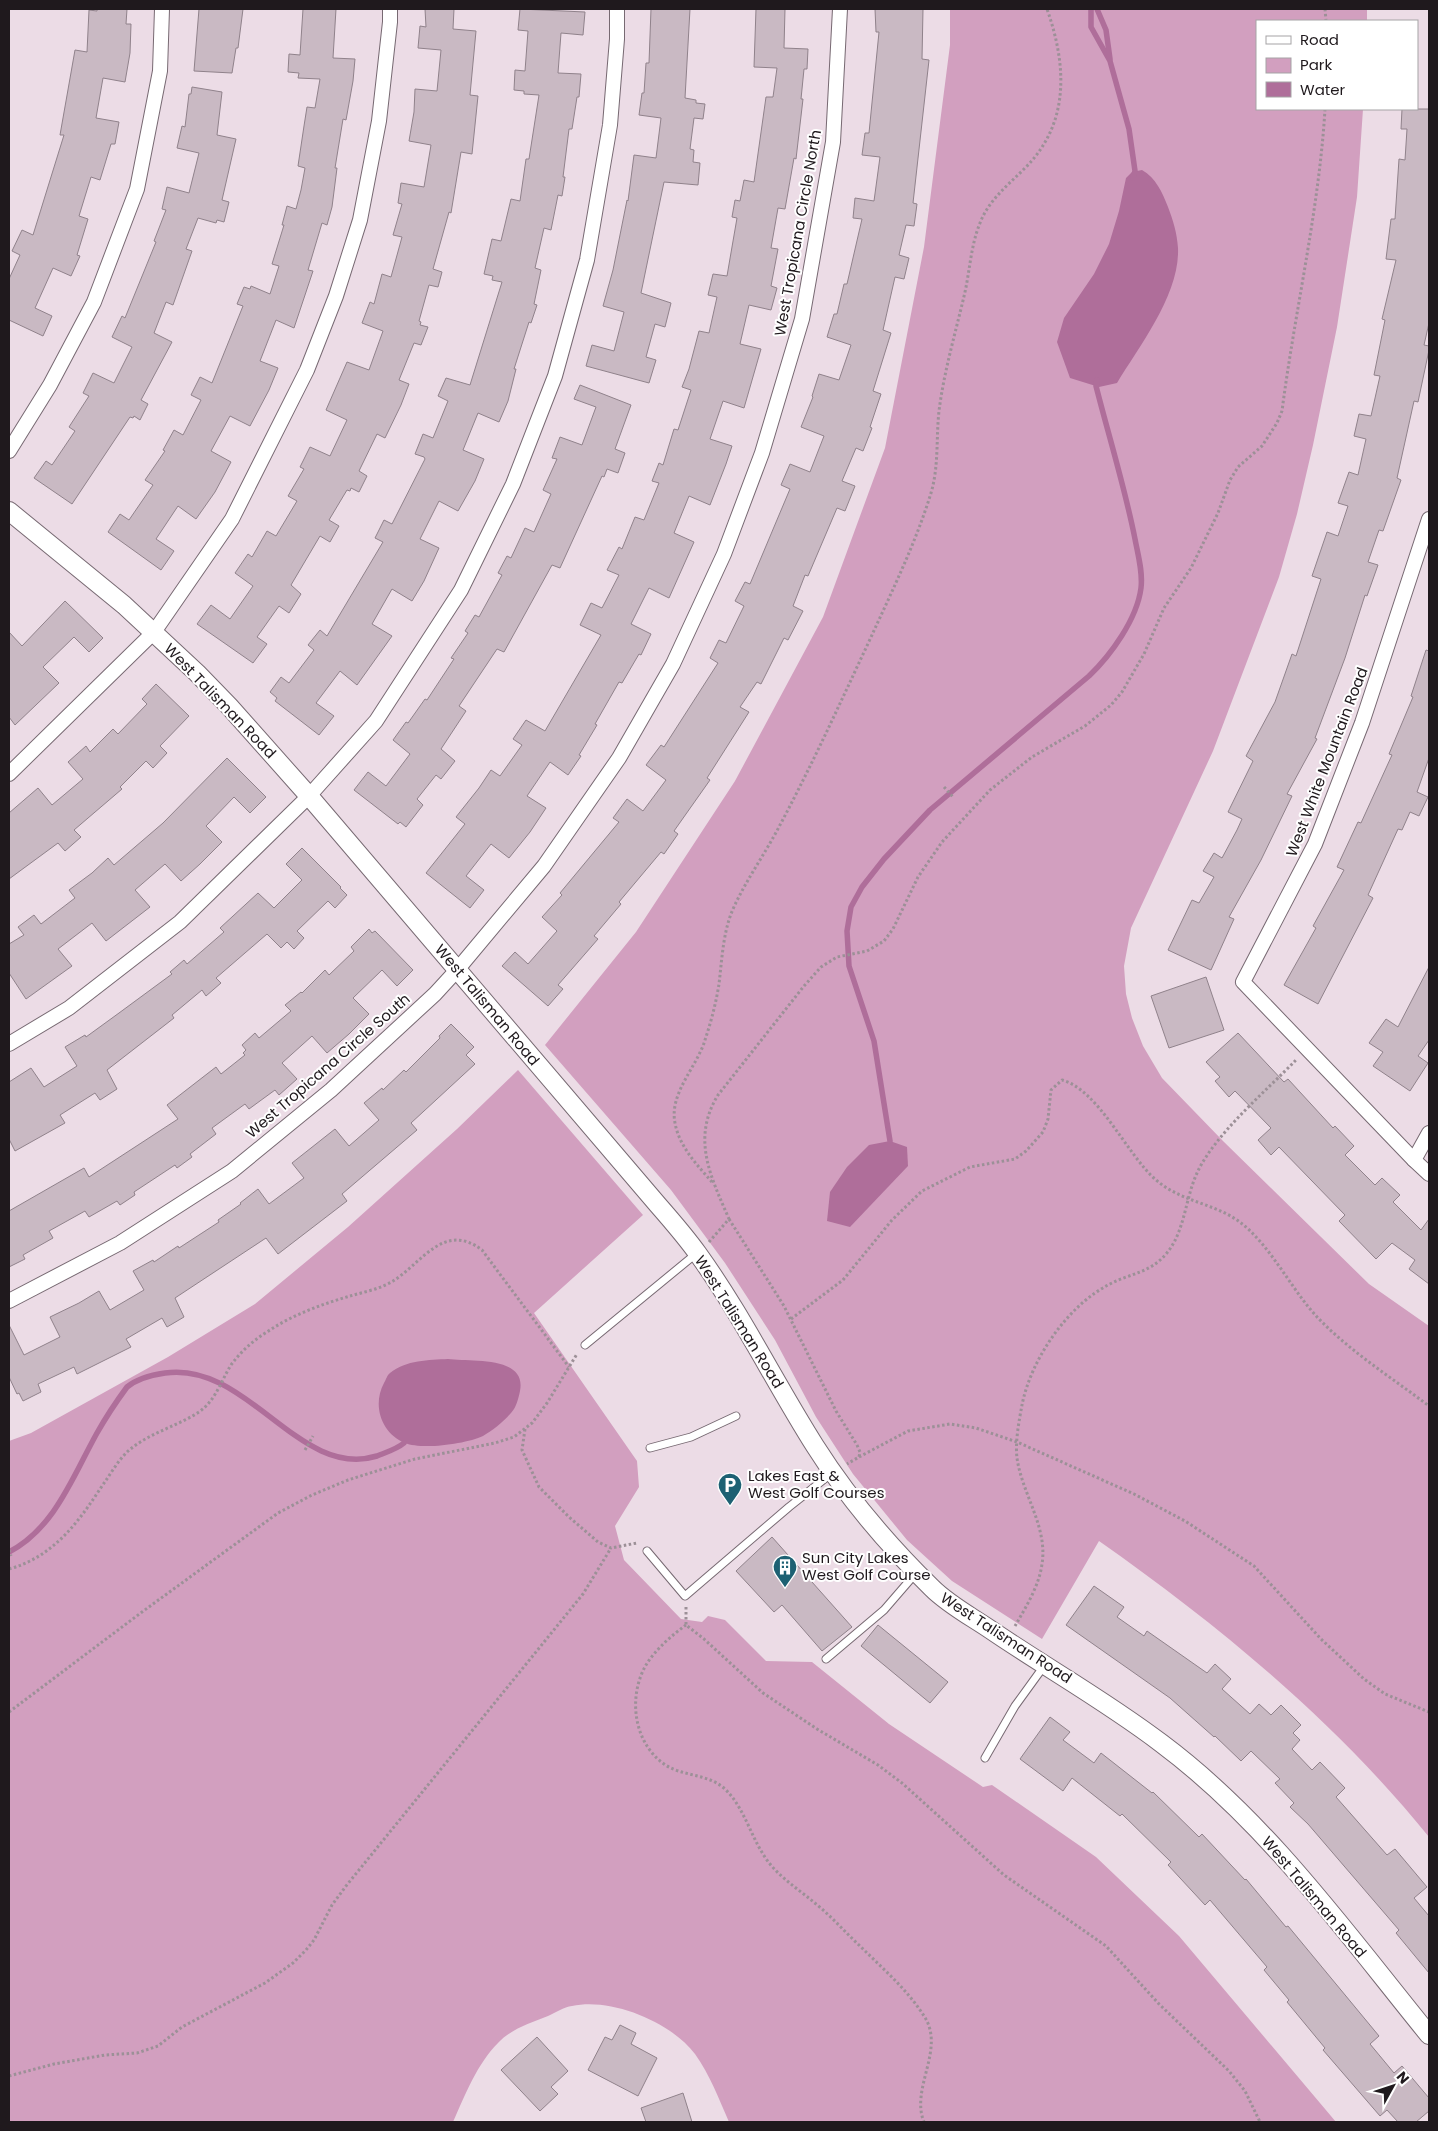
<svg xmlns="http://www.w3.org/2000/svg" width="1438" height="2131" font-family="Poppins,sans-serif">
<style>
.green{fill:#d29fbf}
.water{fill:#af6e9a}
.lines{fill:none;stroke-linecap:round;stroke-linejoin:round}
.stream{stroke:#af6e9a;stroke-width:5.5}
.building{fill:#c9b9c3;stroke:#90828b}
.service-casing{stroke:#776972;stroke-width:9}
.minor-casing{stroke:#776972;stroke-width:16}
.tertiary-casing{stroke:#776972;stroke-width:20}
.path{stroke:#9c9097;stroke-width:3;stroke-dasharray:2.5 2.5;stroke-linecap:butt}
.service{stroke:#fff;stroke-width:7}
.minor{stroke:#fff;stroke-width:14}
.tertiary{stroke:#fff;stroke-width:18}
.labels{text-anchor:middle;stroke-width:4;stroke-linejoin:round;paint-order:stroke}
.street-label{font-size:15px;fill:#1f191d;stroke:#fff}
.poi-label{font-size:15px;fill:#1f191d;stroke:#fff;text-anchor:start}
</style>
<rect width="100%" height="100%" fill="#ecdce6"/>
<g class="green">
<path d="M950,9h417v12h-110v88h106l-6,88 -20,130 -24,118 -16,69 -18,63 -66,174 -82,177 -7,38 2,28 6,24 11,28 19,32 61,63 146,143 60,42v511c-93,-115 -209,-211 -330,-296l-57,98 -90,-58 -45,-41 -54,-66 -37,-57 -41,-77 -50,-77 -54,-73 -126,-145 91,-113 99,-151 88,-164 62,-169 39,-201 26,-202z"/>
<path d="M518,1070l125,145 -109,98 103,148 2,26 -24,39 9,34 57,59 21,3 6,-6 17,4 41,41 46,1 77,62 94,63 9,-2 104,72 83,79 157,186h-607c-10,-23 -19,-47 -34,-68 -24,-32 -84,-57 -123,-48 -8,1 -17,7 -24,10 -18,7 -37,13 -50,27 -21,21 -33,52 -45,79h-444v-681l22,-8 137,-76 87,-53 93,-77 109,-98z"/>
</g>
<g class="water">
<path d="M1142,170c14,8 20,22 26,37 5,13 9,26 10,41 2,46 -38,97 -61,135l-18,4 -29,-9 -13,-36 7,-24 30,-44 15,-30 10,-33 7,-33 6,-6z"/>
<path d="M890,1141l17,6 1,19 -58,61 -23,-6 3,-29 17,-25 22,-22z"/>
<path d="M448,1359c21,3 79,-4 72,32 -1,5 -3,13 -6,18 -7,10 -20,21 -31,27 -17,8 -61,14 -78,7 -24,-10 -33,-38 -21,-60 2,-3 3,-8 6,-10 16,-13 39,-13 58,-14z"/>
</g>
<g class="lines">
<g class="stream">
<path d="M1091,9v18l19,34 19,68 6,42 -2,7"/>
<path d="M1097,9l9,21 4,29"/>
<path d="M890,1141l-16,-100 -25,-75 -2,-35 4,-24 11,-20 22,-28 46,-49 159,-134c22,-21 48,-57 52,-88 2,-16 -3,-33 -6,-49 -10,-51 -26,-102 -39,-153l1,-6"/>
<path d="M9,1552c46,-24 64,-76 88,-119 9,-16 19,-31 30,-46 11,-9 24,-12 38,-14 83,-12 134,107 212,83 10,-4 20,-7 27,-13"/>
</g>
</g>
<g class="building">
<path d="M97,9h30l-1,15h5l-1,29 -5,29 -22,-4 -7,40 23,4 -4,22h-4l-11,36 -9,-3 -12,39 9,3 -11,36 3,1 -9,20 -18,-8 -18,40 17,8 -9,20 -34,-16v-41l11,-24 -8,-4 10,-21 11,5 31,-100h-4l15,-85 12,2 2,-42 8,1z"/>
<path d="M199,9h44l-5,39h-2l-4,25 -38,-2z"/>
<path d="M303,9h33l-3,49 22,1 -2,22 -7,39 -3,-1 -8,49h2l-5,39 -5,18 -5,-2 -14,47 5,1 -19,57 -18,-8 -16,41 18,7 -9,22 -19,36 -20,-10 -19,35 20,11 -16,30 -19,27 -18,-13 -22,33 18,12 -13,19 -53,-38 12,-18 9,6 24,-35 -8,-5 20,-29 -2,-1 11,-20 9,5 18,-35 -10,-5 9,-18 12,6 31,-77 -6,-2 7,-17 6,2 1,-3 19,8 9,-28 -7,-2 12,-39h-2l5,-19 9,3 5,-19 4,-22 -7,-2 6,-40 3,-19 8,1 5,-29 -22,-1 1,-5 -11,-1 1,-18 11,1z"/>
<path d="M425,9h29l-1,20 23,2 -6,64 8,1 -6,58 -11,-2 -10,61 -2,-1 -16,57 9,3 -4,15 -9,-2 -10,36 2,1 -1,3 8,2 -7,18 -7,-2 -15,37 10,4 -8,21 -16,33 -8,-4 -18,37 8,5 -8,16 -8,-4 -1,3 -3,-1 -18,30 10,6 -9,16 -10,-6 -29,49 10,9 -12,19 -10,-7 -22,31 10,7 -14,19 -56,-39 14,-19 19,14 23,-33 -18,-13 13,-19 4,3 15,-26 9,5 21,-35 -9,-5 16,-27 -4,-2 10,-20 20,9 17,-36 -21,-10 21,-48 22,8 14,-39 -21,-8 8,-21 4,2 8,-30 9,3 11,-40 -9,-2 9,-31 -4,-1 3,-20 23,4 7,-42 -22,-4 5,-29 1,-23 22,2 4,-41 -23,-2 2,-22 6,1z"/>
<path d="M520,9l65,3 -2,23 -22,-2 -3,40 23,1 -2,23h-2l-5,32h-3l-6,48h2l-3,19 -4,-1 -7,35 -7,-2 -9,40 6,2 -7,34 3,1 -6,18 -2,-1 -15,47h2l-8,32 -9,21 -21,-9 -15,37 21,9 -9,22 -17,30 -19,-10 -19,38 19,9 -15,33 -12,20 -20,-12 -20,35 20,12 -35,49 -17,-14 -24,32 18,13 -15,19 -44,-34 2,-3 -7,-6 11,-15 8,6 25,-33 -6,-5 12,-15 7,6 56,-94 -8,-4 9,-18 8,4 33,-65 -1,-2 -9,-3 8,-20 10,4 15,-37 -10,-5 8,-18 24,7 32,-103 -10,-2 1,-4 -9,-2 8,-35 9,2 10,-42 9,2 6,-42h3l10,-64 -15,-1v-3l-10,-1 1,-20 10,1 3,-40 -10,-1z"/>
<path d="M651,9h39l-5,89 11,2v3l9,1 -2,15 -9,-1 -4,31 4,1 -1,12 7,1 -2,22 -34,-3 -23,111 30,10 -6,24 -10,-3 -9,33 10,3 -7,23 -63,-17 6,-21 22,6 10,-39 -21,-6 10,-36 14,-70 1,1 6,-46 22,3 5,-40 -22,-3 3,-22h2l2,-30h3z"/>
<path d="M756,9h29l-1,39 24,1 -1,20h-3l-3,30h2l-7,60 -2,-1 -9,51 -7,-1 -7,40 7,1 -7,37 6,2 -6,22 -22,-5 -9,39 21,5 -17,59 -21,-7 -13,38 22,7 -6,18 -16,41 -21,-9 -15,37 20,9 -25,56 -20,-10 -18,36 20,10 -10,21 -2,-1 -17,29 -3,-1 -24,42 2,1 -18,30 2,1 -13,19 -18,-13 -23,34 19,12 -16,24 -21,26 -18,-14 -25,32 18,14 -14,18 -44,-35 39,-49 -9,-7 23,-29 12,-18 9,6 22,-31 -9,-6 13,-19 19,11 56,-96 -21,-10 11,-22 11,5 17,-33 -12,-5 12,-23 3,2 13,-32 9,3 15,-37 -7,-2 7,-18 4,2 11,-36 4,1 13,-40 -9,-3 7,-18 10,-38 10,2 8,-36 -9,-2 5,-21 14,2 10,-58 -5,-1 3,-17 5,1 4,-21 10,2 12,-85h7l4,-29 -23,-1z"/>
<path d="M875,9h48l-1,50 7,1 -16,143 4,1 -3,22 -8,-1 -7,30 10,3 -5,21 -9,-2 -12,53 8,3 -18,58 8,3 -11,33 2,1 -9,23 -7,-3 -14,33 13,5 -10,25 -8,-3 -29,68 -3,-1 -12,31 10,5 -15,29 -4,-2 -23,46 -4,-2 -17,25 9,5 -42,66 3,2 -36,51 4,3 -14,20 -3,-2 -42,50 2,2 -27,32 4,3 -40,46 5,4 -15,17 -46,-40 13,-14 13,12 29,-33 -15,-14 20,-22 -2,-2 59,-71 -6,-4 14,-19 16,12 23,-31 -20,-15 15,-20 3,2 54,-84 -8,-5 9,-18 7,3 18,-37 -9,-5 10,-19 5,2 40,-95 -9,-4 9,-21 20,8 14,-36 -23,-9 12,-30 -1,-1 7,-22 20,6 12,-35 -24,-8 7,-23h3l7,-30h3l15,-65 -9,-1 2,-20 19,3 6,-44 -18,-2 3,-22h4l10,-101h-3z"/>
<path d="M192,87l30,5 -5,43 19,4 -14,61 7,2 -5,20 -7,-2 -1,3 -18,-5 -12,31 6,2 -19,54 -7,-3 -12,31 18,9 -31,58 7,4 -8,16 -6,-4 -1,2 -3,-1 -58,87 -38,-26 12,-17 6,4 23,-34 -6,-4 20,-31 -6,-3 10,-20 21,10 18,-36 -20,-10 10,-21 3,2 31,-76 -2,-1 12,-31 -4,-1 5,-22 22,6 10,-40 -22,-5 5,-22 3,1 4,-33h2z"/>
<path d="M1402,109h27v214l-5,22 5,1v4l-11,52 -4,-1 -17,77 4,2 -18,51 -4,-1 -11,32 10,3 -11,31 -2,-1 -20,63 -30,80 2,1 -30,55 5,2 -31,64 -32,57 5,2 -23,51 -43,-20 24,-50 7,3 15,-26 -11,-6 11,-18 8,5 15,-28 5,-11 -14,-7 25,-51 -7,-5 29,-54 17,-48 4,2 25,-77 -9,-3 15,-44 11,4 10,-30 -10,-3 11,-31 9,3 8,-36 -12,-3 5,-22 12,2 9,-40 -6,-1 11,-55 -3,-1 14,-59 -10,-1 5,-40h4l4,-60 6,1 2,-31h-6z"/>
<path d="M580,385l51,20 -16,44 10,4 -7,20 -11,-4 -3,8 -2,-1 -42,92 -8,-3 -48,87 -7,-3 -38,57 7,5 -25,38 14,12 -14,18 -5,-4 -19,24 6,6 -17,22 -6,-5 -2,2 -44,-34 14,-18 18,14 24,-32 -17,-14 13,-18 2,1 17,-24 2,1 27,-41 -3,-1 17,-25 -3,-2 10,-16 4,2 23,-42 -4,-2 9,-17 4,2 14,-30 9,4 17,-38 -8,-4 14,-31 -5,-1 8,-21 22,8 14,-38 -22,-8z"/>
<path d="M65,601l38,37 -14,14 -15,-15 -31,30 16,16 -44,42 -6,-8v-85l13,14z"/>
<path d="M1426,650l3,1v107l-12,34 11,5 -9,19 -9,-4 -8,18 -4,-1 -30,66 5,3 -55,106 -34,-19 32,-57 -3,-2 31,-56 -7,-3 21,-45 3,1 31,-68 -3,-1 24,-57 -2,-1z"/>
<path d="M156,684l33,32 -29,30 7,7 -14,15 -7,-7 -26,26 2,2 -48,41 7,7 -16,14 -7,-8 -49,36v-66l29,-25 14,17 31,-26 -15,-17 18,-16 4,6 23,-23 5,5 29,-30 -5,-5z"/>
<path d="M227,758l39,39 -16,16 -16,-16 -28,29 16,16 -22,22 -19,17 -16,-17 -30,26 15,17 -44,34 -14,-18 -34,26 14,17 -46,33 -17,-26v-29l15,-9 -6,-8 16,-12 7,9 34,-26 -6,-8 23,-17 16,-15 6,7 49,-42z"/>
<path d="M302,848l39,39 -1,1 7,7 -12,13 -7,-7 -31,30 7,7 -10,11 -7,-7 -6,6 -14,-14 -51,44 5,5 -15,13 -4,-6 -30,25 2,3 -67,52 10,19 -17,11 -5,-7 -35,22 5,8 -50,28 -6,-12v-57l22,-14 13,19 33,-21 -12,-19 20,-12 1,2 33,-24 53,-39 -2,-2 14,-12 3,4 37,-32 -4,-4 38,-35 16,15 28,-28 -16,-16z"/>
<path d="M369,929l3,4 3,-2 38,39 -16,16 -15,-16 -29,28 16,16 -20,20 -22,19 -15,-17 -30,27 15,16 -18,16 -4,-5 -26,19 -4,-5 -33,24 4,6 -26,20 2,3 -15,11 -2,-3 -41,27 1,3 -15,10 -3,-4 -28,16 -4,-6 -36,20 4,7 -30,17 2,4 -16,8v-56l75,-43 5,9 89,-58 -11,-14 49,-38 5,7 24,-19 -2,-2 3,-3 -4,-5 13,-12 4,5 32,-27 -6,-6 16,-13 1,1 23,-23 4,5 25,-24 -3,-4z"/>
<path d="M1429,967v73l-11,16 10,7 -18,28 -37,-25 10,-14 -14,-9 17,-24 12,8z"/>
<path d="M1206,977l18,53 -55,18 -18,-52z"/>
<path d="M451,1024l23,23 -8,8 9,9 -64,59 6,7 -75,64 5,7 -69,53 -12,-16 -91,60 9,19 -17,10 -5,-9 -36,21 5,8 -54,27 -3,-7 -36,17 3,8 -18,9 -4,-8 -2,1 -8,-17v-52l15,30 36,-18 -10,-20 29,-14 20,-12 11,19 34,-20 -11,-19 20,-11 1,2 24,-16 1,2 40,-26 -1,-2 23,-16 -1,-1 18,-14 11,15 35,-26 -12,-15 43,-34 14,17 30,-26 -15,-17 18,-15 1,2 21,-20 2,2 34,-34 -1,-2z"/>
<path d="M1238,1033l46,49 4,-3 45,49 2,-2 19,20 -9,9 30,30 7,-7 18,17 -7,7 28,28 8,-11v65l-20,-15 6,-9 -23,-17 -16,16 -37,-38 6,-6 -66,-68 -8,8 -13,-15 13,-12 -36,-37 -6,6 -14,-16 5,-4 -14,-15z"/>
<path d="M772,1537l80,90 -30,24 -40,-46 -8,7 -38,-41z"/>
<path d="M1094,1586l30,21 -7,10 27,19 3,-5 60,42 8,-9 16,15 -9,10 28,25 9,-10 12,11 10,-10 20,20 -8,8 7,7 -8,9 20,21 8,-8 25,26 -9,9 51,58 8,-6 32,38 -13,11 15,18v57l-33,-40 3,-3 -91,-106 -18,-17 4,-4 -19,-20 5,-4 -29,-28 -10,10 -26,-25 -1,1 -44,-39 -104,-73z"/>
<path d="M878,1625l70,57 -18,21 -69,-57z"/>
<path d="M1050,1717l20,15 -7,8 31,23 7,-10 51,40 1,-1 46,45 3,-3 43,46 1,-1 40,48 2,-1 91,110 -9,8 24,29 8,-7 27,32v13l-13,11h-18l-11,-12 -7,6 -57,-66 2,-2 -38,-46 2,-2 -25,-30 3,-3 -57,-67 -5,5 -37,-40 3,-3 -49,-48 -2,2 -48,-38 -9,13 -43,-32z"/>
<path d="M620,2025l16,8 -5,11 26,14 -19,38 -50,-26 17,-33 7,3z"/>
<path d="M537,2037l31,34 -17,16 7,7 -18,17 -39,-41z"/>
<path d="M683,2093l9,29h-46l-5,-14z"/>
</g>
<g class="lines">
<defs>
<g id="service">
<path d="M585,1345l112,-92"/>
<path d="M650,1448l41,-11 45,-21"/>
<path d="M647,1551l38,45 104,-89 43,-34"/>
<path d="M826,1659l58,-49 32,-37"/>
<path d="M985,1758l30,-52 29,-40"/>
</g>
<g id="minor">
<path d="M9,451l41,-66 44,-83 43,-113 23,-118 2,-62"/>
<path d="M1429,519l-67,204 -47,121 -72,138 171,178 15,14"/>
<path d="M9,774l145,-142 78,-113 75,-149 29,-74 24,-76 19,-99 11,-99v-13"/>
<path d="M9,1044l60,-36 111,-86 129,-126 67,-75 85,-131 52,-106 42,-108 32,-116 23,-135 7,-86v-30"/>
<path d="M1414,1160l15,-27"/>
<path d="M9,1301l111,-58 112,-72 99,-81 104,-96 22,-24 87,-104 75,-108 54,-94 51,-110 38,-101 40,-134 31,-177 7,-133"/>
</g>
<path id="tertiary" d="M9,511l115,94 73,68 32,33 80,90 349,409c14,16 28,32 40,49 44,61 77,129 117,192 33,52 73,99 117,142 16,16 38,28 56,40 57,39 118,73 173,115 106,79 185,190 268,292"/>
</defs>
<use href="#service" class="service-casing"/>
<use href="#minor" class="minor-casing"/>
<use href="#tertiary" class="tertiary-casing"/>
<g class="path">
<path d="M1325,9l1,12"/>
<path d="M944,787l9,10"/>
<path d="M712,1182c-15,-17 -33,-36 -37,-59 -6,-30 22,-56 30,-83 6,-18 11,-37 14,-56 3,-25 4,-52 14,-75 13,-29 32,-55 47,-84 33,-62 62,-126 92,-190 21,-46 44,-93 59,-142 8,-27 5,-55 8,-82 5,-40 17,-80 26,-119 5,-23 6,-47 15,-69 9,-23 27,-37 44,-54 46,-45 43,-103 23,-160"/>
<path d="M729,1219l55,87 52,105 21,34 3,7 -1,5 -12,7"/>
<path d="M709,1242l20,-23c-18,-42 -38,-80 -11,-124l86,-109 17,-19 16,-10 30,-6 17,-10 9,-12 25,-52 24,-35 48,-52 42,-33 53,-31 26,-21 11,-13 22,-38 20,-46 27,-40 27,-55 12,-33 8,-13 24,-21 15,-23 5,-12c13,-101 37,-201 43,-302"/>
<path d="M791,1319l52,-39 49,-60 30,-29 48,-24 45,-8 11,-8 17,-19 5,-13 3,-29 11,-10c37,10 65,75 94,100 24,21 56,23 81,40 33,23 54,70 82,99 32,33 73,59 110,87"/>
<path d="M525,1429l-3,21 17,37 30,30 29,25 13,6 26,-5"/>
<path d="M305,1450l8,-14"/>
<path d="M859,1457l49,-26 42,-7 26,4 41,14 117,52 51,27 69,45 67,73 43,40 21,15 44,18"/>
<path d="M9,1550l2,6"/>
<path d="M9,1569c44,-12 69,-46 93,-83 8,-11 15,-24 25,-34 21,-19 49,-25 72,-40 17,-12 22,-31 32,-47 10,-14 24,-26 39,-35 24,-16 53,-26 80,-34 14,-4 30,-7 43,-15 29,-18 51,-60 89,-31l87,117"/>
<path d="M686,1607v18l18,14 59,54 54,36 61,36 24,18 102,92 102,71 53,58 70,67 16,20 15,31"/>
<path d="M686,1625c-14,10 -31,25 -40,40 -18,31 -13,77 18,99 18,13 45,9 62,26 20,20 26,52 44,74 13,16 31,27 46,40 16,13 29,28 44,42 22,22 47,43 64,70 22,33 -14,72 0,106"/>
<path d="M1015,1626c11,-19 24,-40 27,-62 6,-37 -20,-70 -25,-106 -2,-16 2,-37 5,-53 9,-46 46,-100 88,-121 21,-11 40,-11 56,-30 19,-22 19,-55 31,-81 18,-39 68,-81 99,-113"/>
<path d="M9,1712l133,-100 136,-99 34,-18 36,-15 67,-21 80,-16 19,-6 18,-14 15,-20 30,-49"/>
<path d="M9,2076l45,-12 51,-9 32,-2 21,-7 24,-19 83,-44 28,-20 13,-13 8,-10 18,-35 14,-19 237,-292 28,-46"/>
</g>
<use href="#service" class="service"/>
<use href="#minor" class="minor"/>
<use href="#tertiary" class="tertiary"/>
</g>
<defs>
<symbol id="parking-pin" viewBox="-11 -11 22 30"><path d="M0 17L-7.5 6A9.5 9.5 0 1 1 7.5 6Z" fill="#1d6173" stroke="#fff"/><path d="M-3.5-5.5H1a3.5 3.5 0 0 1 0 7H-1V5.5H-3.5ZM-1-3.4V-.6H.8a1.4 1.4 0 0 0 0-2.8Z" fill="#fff"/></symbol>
<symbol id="building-pin" viewBox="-11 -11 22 30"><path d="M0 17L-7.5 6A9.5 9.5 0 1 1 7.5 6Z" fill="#1d6173" stroke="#fff"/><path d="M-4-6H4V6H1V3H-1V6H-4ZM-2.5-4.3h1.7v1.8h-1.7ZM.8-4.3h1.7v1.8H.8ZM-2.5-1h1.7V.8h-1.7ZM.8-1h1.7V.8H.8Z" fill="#fff"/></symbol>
</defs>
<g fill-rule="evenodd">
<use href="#parking-pin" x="716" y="1471" width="28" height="38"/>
<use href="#building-pin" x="771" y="1553" width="28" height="38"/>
</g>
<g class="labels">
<g class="street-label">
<text transform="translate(798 233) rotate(-80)" y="5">West Tropicana Circle North</text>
<text transform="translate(220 701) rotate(46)" y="5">West Talisman Road</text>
<text transform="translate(1327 762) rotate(-69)" y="5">West White Mountain Road</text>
<text transform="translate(487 1005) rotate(50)" y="5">West Talisman Road</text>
<text transform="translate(328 1066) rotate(-41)" y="5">West Tropicana Circle South</text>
<text transform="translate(739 1322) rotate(58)" y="5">West Talisman Road</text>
<text transform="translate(1006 1638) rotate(33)" y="5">West Talisman Road</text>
<text transform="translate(1314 1897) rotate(50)" y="5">West Talisman Road</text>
</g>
<g class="poi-label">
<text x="748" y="1481">Lakes East &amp;<tspan x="748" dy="17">West Golf Courses</tspan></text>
<text x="802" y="1563">Sun City Lakes<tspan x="802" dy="17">West Golf Course</tspan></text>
</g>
</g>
<rect width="1438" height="2131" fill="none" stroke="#1f191d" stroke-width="20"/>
<rect x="1256" y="20" width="162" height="90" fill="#ffffff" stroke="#a5a3a5"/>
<rect x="1266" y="36" width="25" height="8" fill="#ffffff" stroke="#a5a3a5"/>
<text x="1300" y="45" font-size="15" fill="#1f191d">Road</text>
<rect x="1266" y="58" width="25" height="15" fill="#d29fbf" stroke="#a5a3a5"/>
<text x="1300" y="70" font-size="15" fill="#1f191d">Park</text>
<rect x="1266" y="82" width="25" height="15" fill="#af6e9a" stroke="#a5a3a5"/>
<text x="1300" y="95" font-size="15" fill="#1f191d">Water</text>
<g transform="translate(1393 2086) rotate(50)" stroke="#ffffff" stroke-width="4" paint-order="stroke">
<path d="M0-4L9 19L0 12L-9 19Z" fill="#1f191d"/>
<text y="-8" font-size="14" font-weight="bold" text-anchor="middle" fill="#1f191d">N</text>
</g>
</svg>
